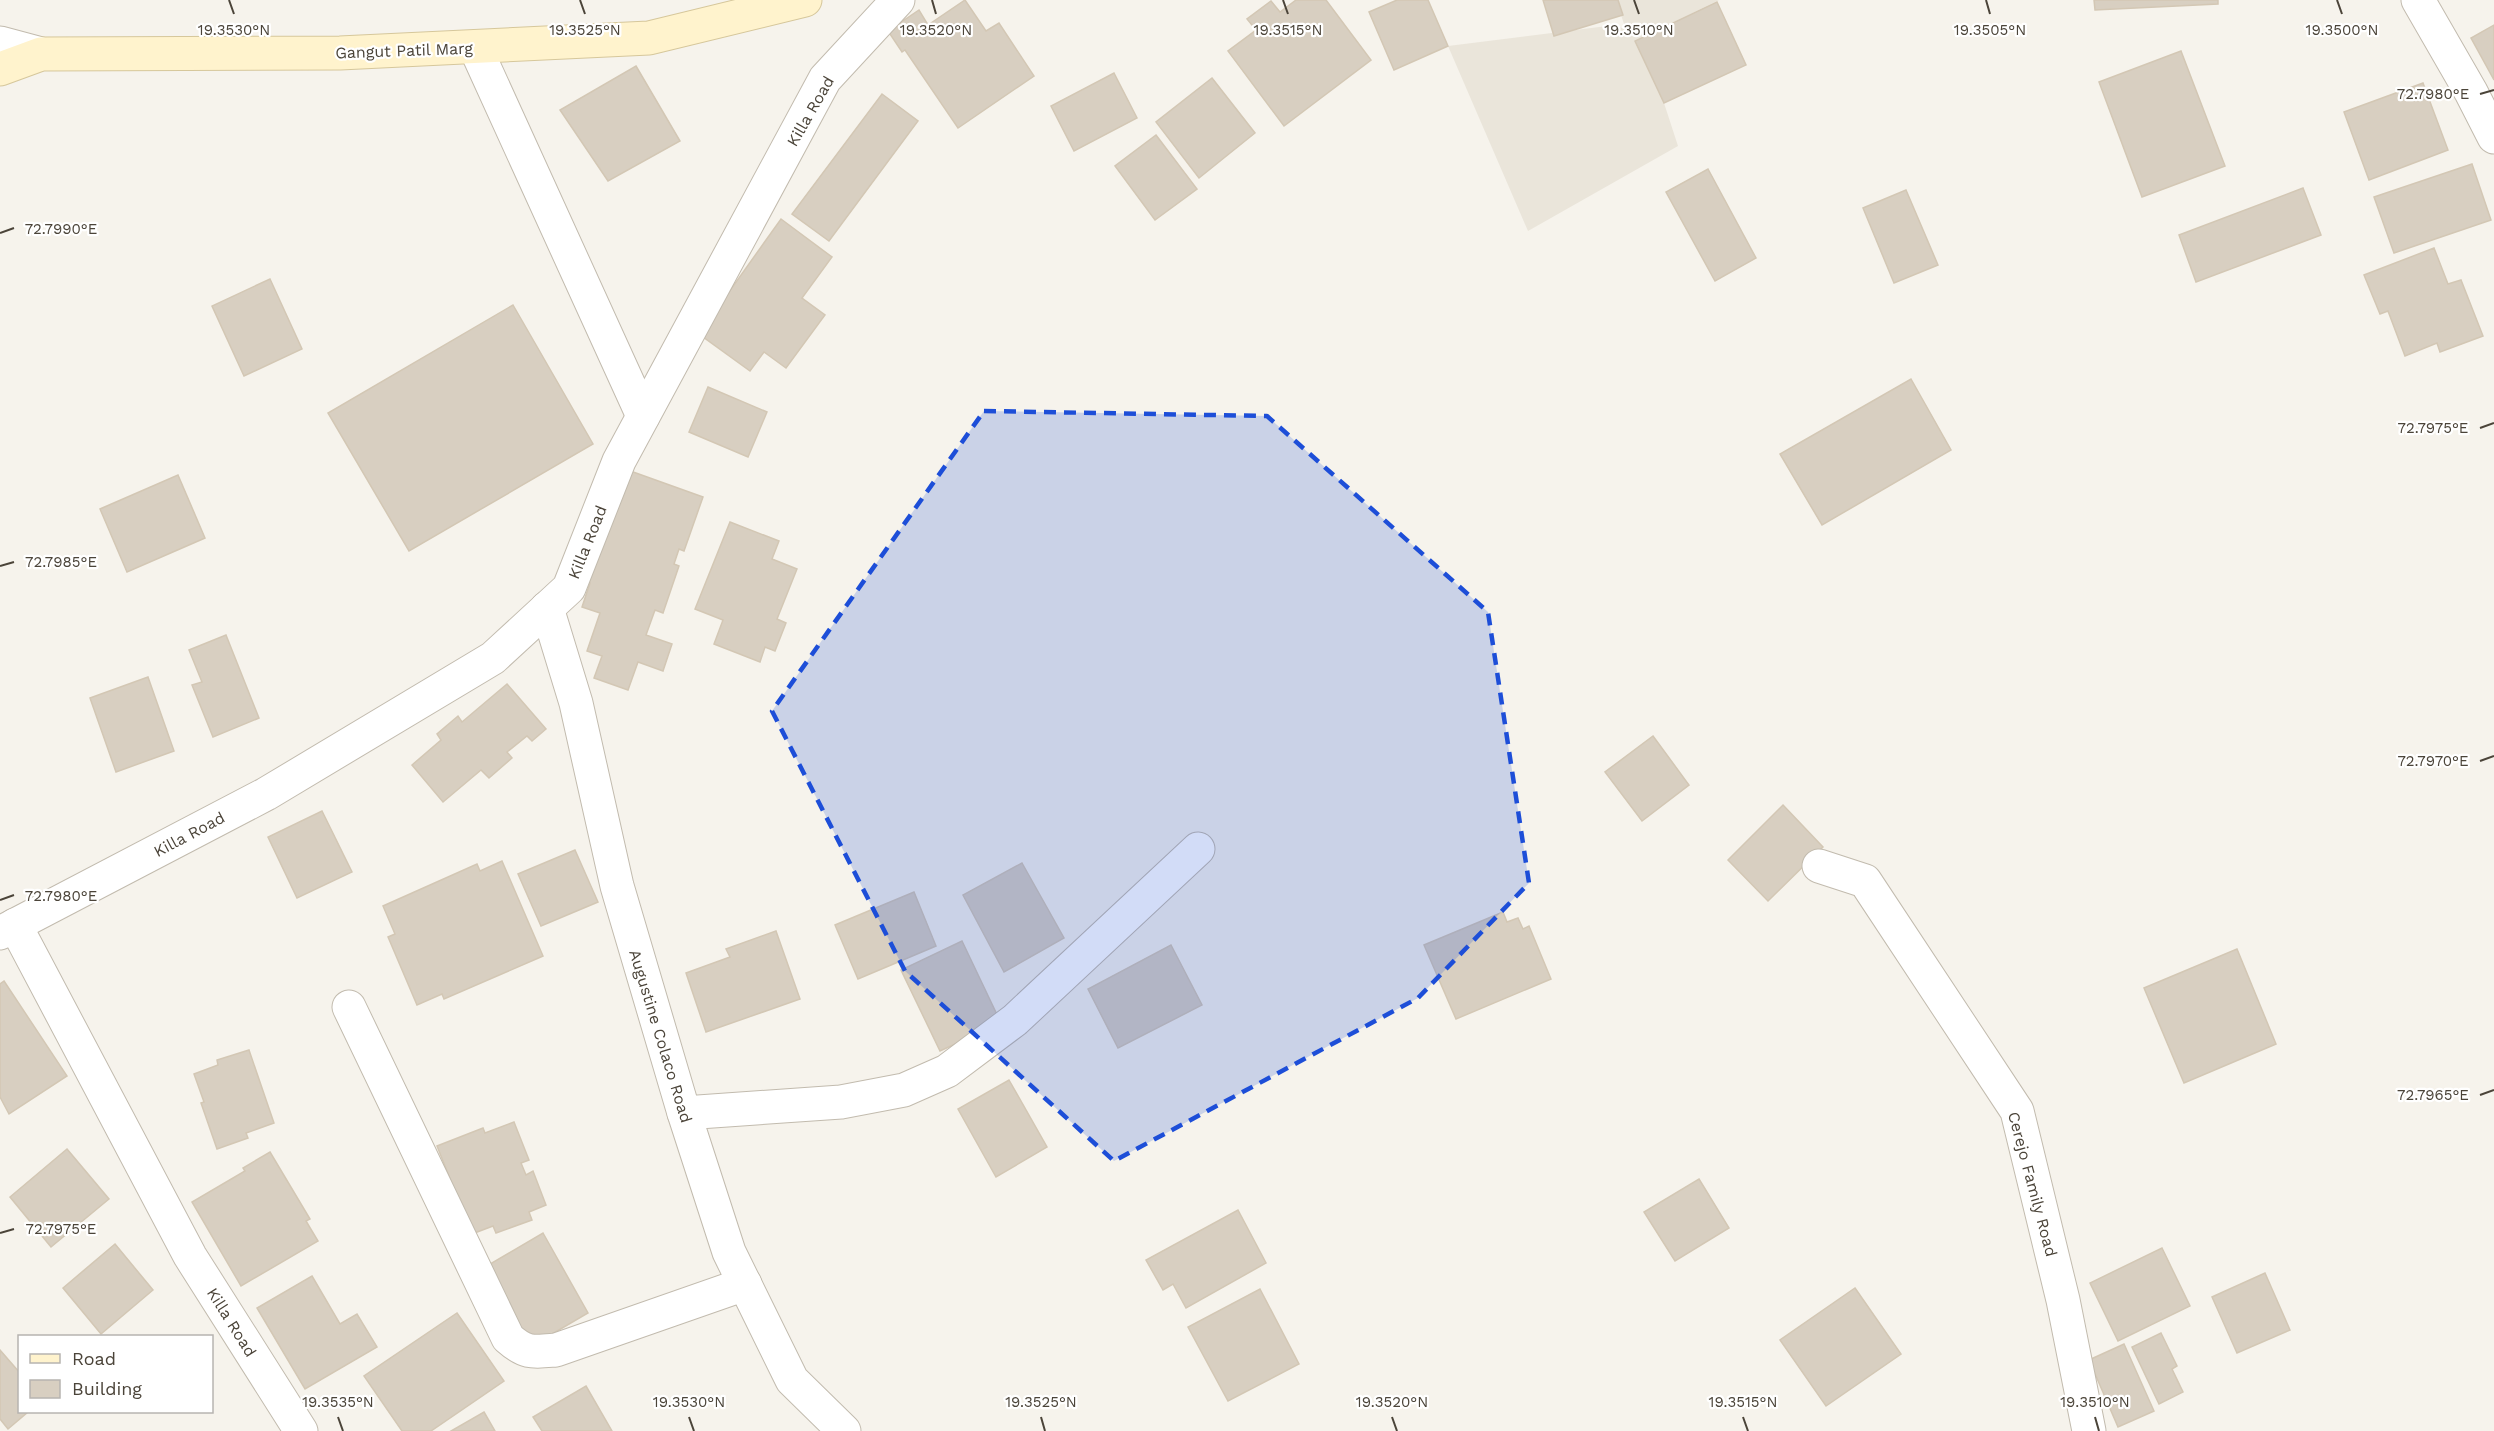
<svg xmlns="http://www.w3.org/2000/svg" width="2494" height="1431" font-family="'Work Sans',sans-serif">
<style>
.residential{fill:#eae5da}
.building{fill:#d8cfc1;stroke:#d3c7b4;stroke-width:1.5}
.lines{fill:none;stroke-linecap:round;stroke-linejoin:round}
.minor-casing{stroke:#c2bbae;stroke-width:35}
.tertiary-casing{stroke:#c2bbae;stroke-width:35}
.secondary-casing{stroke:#d6c79b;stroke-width:35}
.minor{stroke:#fff;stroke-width:33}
.tertiary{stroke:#fff;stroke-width:33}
.secondary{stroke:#fff3cd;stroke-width:33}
.marked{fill:#1d4ed8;fill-opacity:0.2;stroke:#1d4ed8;stroke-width:4.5;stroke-dasharray:12 8;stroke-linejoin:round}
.ticks{fill:none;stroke:#4b4439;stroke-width:2}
.labels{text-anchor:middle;stroke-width:4.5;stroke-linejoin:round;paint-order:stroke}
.street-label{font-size:16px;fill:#4b4439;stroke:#fff}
.ticks-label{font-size:15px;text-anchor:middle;fill:#4b4439;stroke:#fff;stroke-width:4.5;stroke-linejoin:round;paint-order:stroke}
</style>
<rect width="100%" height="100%" fill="#f6f3ec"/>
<path class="residential" d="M1616,0h103l-84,41 29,62 14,43 -150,85 -80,-185 167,-21 11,5z"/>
<g class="building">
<path d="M965,0l21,31 13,-8 35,53 -76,52 -53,-78 -3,2 -14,-21 31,-21 9,15z"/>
<path d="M1296,0h30l45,60 -87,66 -56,-75 28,-21 -9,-11 24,-18 9,11z"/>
<path d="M1397,0h31l20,46 -54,24 -25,-58z"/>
<path d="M1543,0h75l5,15 -69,21z"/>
<path d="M2094,0h124v4l-123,6z"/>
<path d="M1717,2l29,63 -82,38 -29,-62z"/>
<path d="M2494,25v55l-23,-42z"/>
<path d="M2181,51l44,115 -83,31 -43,-115z"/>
<path d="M636,66l44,75 -72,40 -48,-71z"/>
<path d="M1114,73l23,45 -63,33 -23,-45z"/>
<path d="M1212,78l43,55 -56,45 -43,-56z"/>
<path d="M2423,83l25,67 -79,30 -25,-68z"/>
<path d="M882,94l36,27 -89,120 -37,-27z"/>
<path d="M1156,135l41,54 -42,31 -40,-54z"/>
<path d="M2472,164l19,56 -97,33 -20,-56z"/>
<path d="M1708,169l48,89 -41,23 -49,-89z"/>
<path d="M2303,188l18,47 -125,47 -17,-47z"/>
<path d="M1906,190l32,75 -44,18 -31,-75z"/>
<path d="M781,219l51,38 -30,41 23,17 -39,53 -22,-16 -14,19 -51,-37z"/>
<path d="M2434,248l14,36 13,-4 22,56 -43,16 -3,-9 -32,13 -17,-45 -8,3 -16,-39z"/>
<path d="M270,279l32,70 -58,27 -32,-70z"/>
<path d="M513,305l80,139 -184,107 -81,-138z"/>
<path d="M1911,379l40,71 -129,75 -42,-71z"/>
<path d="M708,387l59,25 -19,45 -59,-25z"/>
<path d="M622,468l81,29 -19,54 -5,-2 -5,15 5,2 -16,47 -8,-3 -9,25 26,9 -9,27 -25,-9 -10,28 -34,-12 8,-22 -15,-5 13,-38 -18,-6 8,-24 -8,-2z"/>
<path d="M178,475l27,63 -78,34 -27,-63z"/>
<path d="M730,522l49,19 -7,18 25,10 -20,50 9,4 -11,28 -10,-4 -5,15 -46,-18 9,-24 -28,-11z"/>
<path d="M226,635l33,83 -46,19 -21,-52 10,-3 -13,-32z"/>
<path d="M148,677l26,74 -58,21 -26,-74z"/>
<path d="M507,684l39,45 -14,12 -5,-5 -20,16 5,6 -23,20 -8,-8 -38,32 -31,-37 29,-25 -4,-6 21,-18 4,6z"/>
<path d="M1653,736l36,49 -47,36 -37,-49z"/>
<path d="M1783,805l40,42 -55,54 -40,-41z"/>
<path d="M322,811l30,61 -55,26 -29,-61z"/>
<path d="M575,850l23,52 -57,24 -23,-52z"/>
<path d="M502,861l41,95 -99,43 -2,-5 -25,11 -29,-68 7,-3 -12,-28 94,-42 3,7z"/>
<path d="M1022,863l42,75 -60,34 -41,-77z"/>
<path d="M914,892l22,54 -78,33 -23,-54z"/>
<path d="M1503,912l4,10 11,-4 5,11 6,-3 22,53 -95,40 -32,-74z"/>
<path d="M776,931l24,68 -94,33 -20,-59 44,-16 -4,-8z"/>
<path d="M962,941l39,82 -61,28 -39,-81z"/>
<path d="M1171,945l31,60 -84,43 -30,-59z"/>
<path d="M2237,949l39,95 -92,39 -40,-95z"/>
<path d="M4,981l63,95 -58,38 -9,-17v-113z"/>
<path d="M249,1050l25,73 -28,10 2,5 -31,11 -16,-46 3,-1 -10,-28 24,-9 -1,-5z"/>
<path d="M1009,1080l38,67 -51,30 -38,-68z"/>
<path d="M514,1122l15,38 -8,3 5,12 7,-4 13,34 -17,7 3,8 -36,13 -3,-7 -21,8 -35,-88 46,-18 2,5z"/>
<path d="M67,1149l42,50 -58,48 -41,-50z"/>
<path d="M270,1152l40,67 -4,2 12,20 -77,45 -49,-84 53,-31 -2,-3z"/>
<path d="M1699,1179l30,49 -54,33 -31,-49z"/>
<path d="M1238,1210l28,53 -80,45 -13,-24 -10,6 -17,-30z"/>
<path d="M543,1233l45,80 -58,34 -45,-80z"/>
<path d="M115,1244l38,46 -52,44 -38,-46z"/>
<path d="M2162,1248l28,58 -72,35 -28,-58z"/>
<path d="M2265,1273l25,57 -53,23 -25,-56z"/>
<path d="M312,1276l28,48 17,-10 20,33 -72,42 -48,-81z"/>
<path d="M1855,1288l46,66 -75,52 -46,-66z"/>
<path d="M1260,1289l39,75 -71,37 -40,-74z"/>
<path d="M457,1313l47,68 -73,50h-29l-38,-55z"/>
<path d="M2161,1333l16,33 -5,3 11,23 -24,12 -27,-57z"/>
<path d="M2124,1344l30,67 -36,16 -29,-67z"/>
<path d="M0,1350l20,23v39h8l-20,17 -8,-10z"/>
<path d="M586,1386l26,45h-70l-9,-14z"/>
<path d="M484,1412l11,19h-44z"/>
</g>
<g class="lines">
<defs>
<g id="minor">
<path d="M2418,0l53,92 23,45"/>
<path d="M475,47l168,369"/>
<path d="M1819,866l46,15 152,230 46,189 26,131"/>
<path d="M349,1007l159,331c18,16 25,14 48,12l189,-66"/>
<path d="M684,1113l157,-11 63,-12 43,-19 68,-51 183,-171"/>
</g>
<g id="tertiary">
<path d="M0,43l41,11"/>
<path d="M547,608l29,95 41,183 67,227 45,139 63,128 52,51"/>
<path d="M15,925l175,331 111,175"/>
<path d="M0,933l266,-139 227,-136 76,-70 50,-127 206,-382 73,-79"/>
</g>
<path id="secondary" d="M0,69l41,-15 299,-1 309,-15 156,-38"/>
</defs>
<use href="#minor" class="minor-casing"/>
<use href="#tertiary" class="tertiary-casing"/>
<use href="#secondary" class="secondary-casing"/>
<use href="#minor" class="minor"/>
<use href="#tertiary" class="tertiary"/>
<use href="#secondary" class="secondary"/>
</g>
<path class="marked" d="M984,411l283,5 221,196 41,271 -111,115 -304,163 -209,-190 -133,-260z"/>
<path class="ticks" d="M229,0l5,14M580,0l5,14M932,0l4,14M1283,0l5,14M1634,0l5,14M1986,0l4,14M2337,0l5,14M2480,94l14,-4M0,233l14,-5M2480,428l14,-5M0,566l14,-4M2480,761l14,-5M0,900l14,-5M2480,1095l14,-5M0,1233l14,-4M338,1417l5,14M689,1417l5,14M1041,1417l4,14M1392,1417l5,14M1743,1417l5,14M2095,1417l4,14"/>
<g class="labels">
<g class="street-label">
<text transform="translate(404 50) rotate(-2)" y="6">Gangut Patil Marg</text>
<text transform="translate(810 111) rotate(-60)" y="6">Killa Road</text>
<text transform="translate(587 542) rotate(-68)" y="6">Killa Road</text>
<text transform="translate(189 834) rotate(-28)" y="6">Killa Road</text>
<text transform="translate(661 1036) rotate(73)" y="6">Augustine Colaco Road</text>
<text transform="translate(2033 1184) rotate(75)" y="6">Cerejo Family Road</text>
<text transform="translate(232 1322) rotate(58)" y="6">Killa Road</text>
</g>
</g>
<g class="ticks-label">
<text x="234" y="35">19.3530°N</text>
<text x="585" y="35">19.3525°N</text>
<text x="936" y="35">19.3520°N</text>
<text x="1288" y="35">19.3515°N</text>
<text x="1639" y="35">19.3510°N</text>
<text x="1990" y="35">19.3505°N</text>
<text x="2342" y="35">19.3500°N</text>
<text x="2433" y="99">72.7980°E</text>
<text x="61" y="234">72.7990°E</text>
<text x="2433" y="433">72.7975°E</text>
<text x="61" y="567">72.7985°E</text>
<text x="2433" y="766">72.7970°E</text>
<text x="61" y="901">72.7980°E</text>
<text x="2433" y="1100">72.7965°E</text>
<text x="61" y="1234">72.7975°E</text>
<text x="338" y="1407">19.3535°N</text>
<text x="689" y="1407">19.3530°N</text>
<text x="1041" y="1407">19.3525°N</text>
<text x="1392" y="1407">19.3520°N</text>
<text x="1743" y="1407">19.3515°N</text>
<text x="2095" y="1407">19.3510°N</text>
</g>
<rect x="18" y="1335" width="195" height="78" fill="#ffffff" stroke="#b7b4b0" stroke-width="1.5"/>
<rect x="30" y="1354" width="30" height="9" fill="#fff3cd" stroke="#b7b4b0" stroke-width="1.5"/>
<text x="72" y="1365" font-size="18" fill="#4b4439">Road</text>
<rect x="30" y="1380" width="30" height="18" fill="#d8cfc1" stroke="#b7b4b0" stroke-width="1.5"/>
<text x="72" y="1395" font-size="18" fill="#4b4439">Building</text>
</svg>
